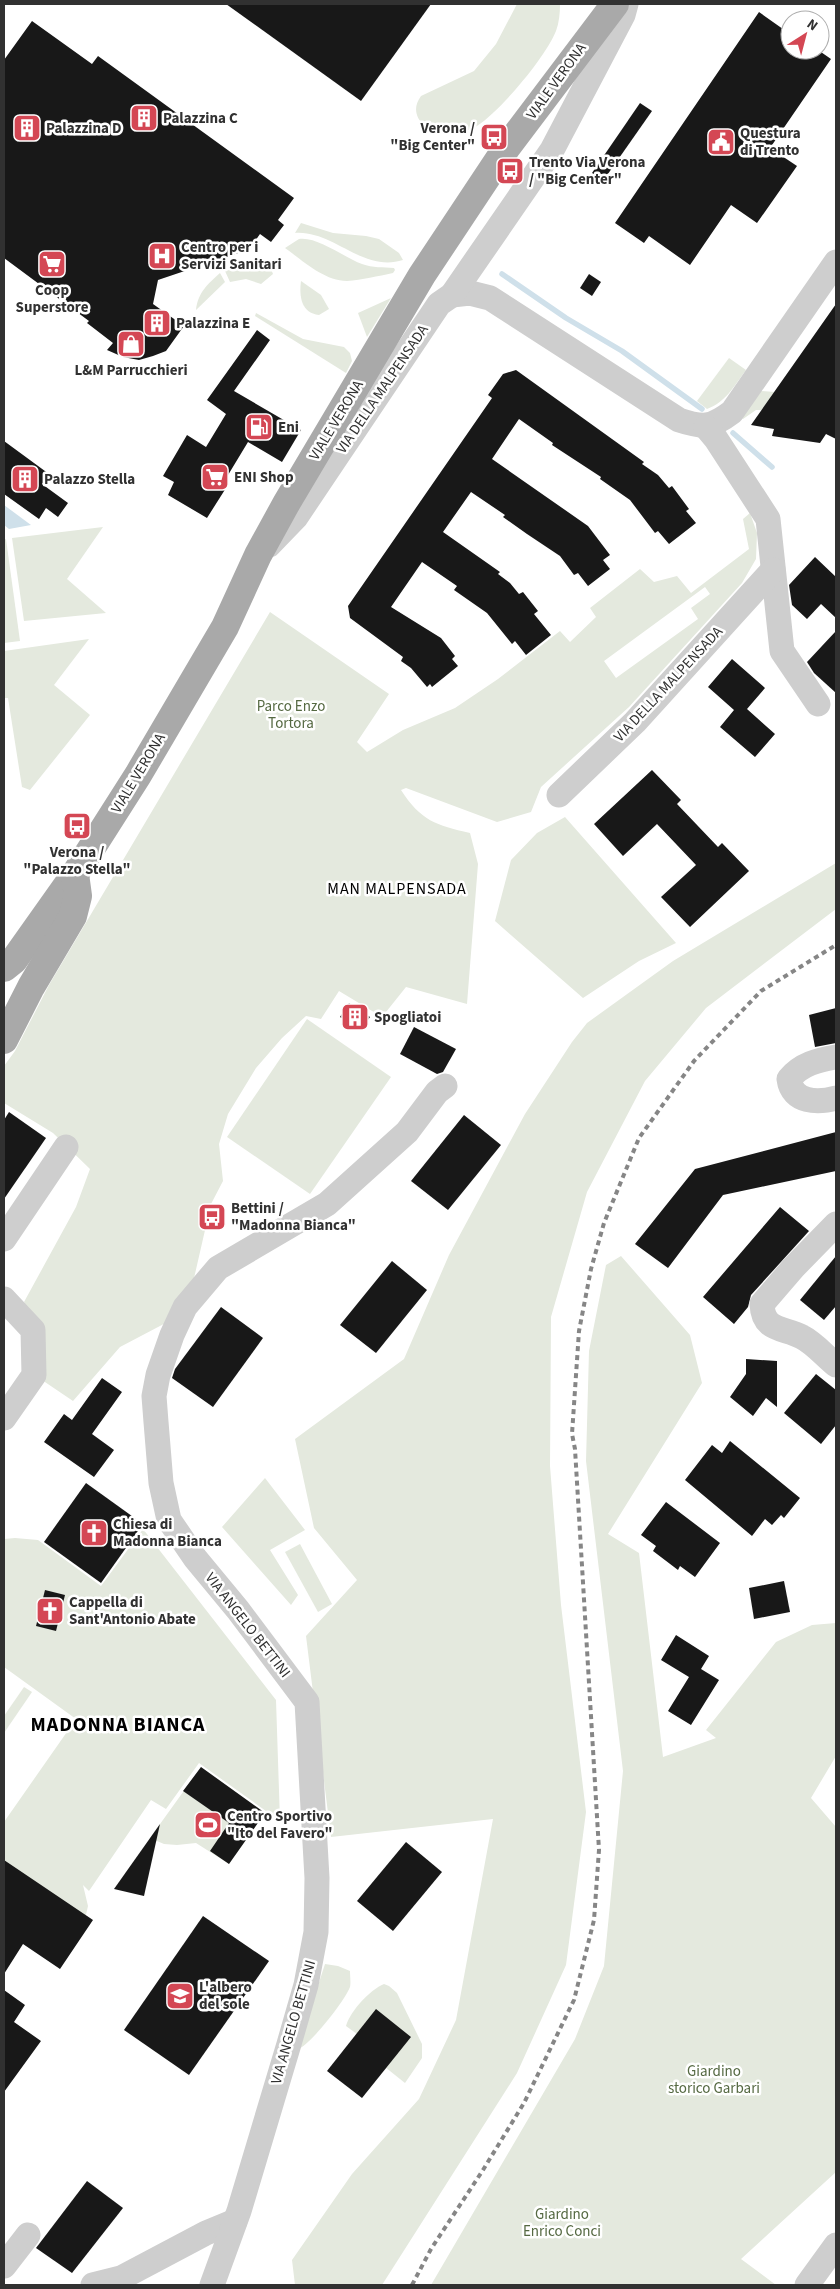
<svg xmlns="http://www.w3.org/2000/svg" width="840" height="2289" font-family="'Source Sans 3',sans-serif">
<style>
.green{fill:#e4e9de;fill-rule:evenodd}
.water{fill:#cfe0ea}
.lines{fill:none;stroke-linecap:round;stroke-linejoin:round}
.stream{stroke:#cfe0ea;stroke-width:5.5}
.building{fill:#181818}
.minor{stroke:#cecece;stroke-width:25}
.major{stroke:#a9a9a9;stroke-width:28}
.rail{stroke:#868686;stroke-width:4;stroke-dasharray:5 4;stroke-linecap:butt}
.labels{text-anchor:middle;stroke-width:5;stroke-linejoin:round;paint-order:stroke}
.street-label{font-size:15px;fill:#313131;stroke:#fff}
.poi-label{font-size:15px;font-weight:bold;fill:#313131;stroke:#fff;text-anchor:start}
.park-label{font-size:15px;fill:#556942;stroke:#fff}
.neighbourhood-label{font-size:16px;letter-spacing:1px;fill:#000;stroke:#fff}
.district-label{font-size:20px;font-weight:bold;letter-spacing:1px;fill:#000;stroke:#fff}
</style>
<rect width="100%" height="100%" fill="#fff"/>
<g class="green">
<path d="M517,4l43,1c0,8 -1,18 -4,26 -11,27 -55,79 -79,95 -13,9 -38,8 -52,1 -10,-10 -12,-20 -4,-31l53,-25 22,-27z"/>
<path d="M301,223l32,10 33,3 13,3 20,14 4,7c-40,13 -70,-30 -108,-27z"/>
<path d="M299,239c18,-3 46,19 63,25 11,4 21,3 32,4l1,2 -2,3c-15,3 -31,7 -46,8 -23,0 -45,-21 -62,-33z"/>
<path d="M268,261l5,13 -12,10 -15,-5 -16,3 -5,-11z"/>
<path d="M220,273l5,9 -29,28c2,-18 12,-26 24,-37z"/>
<path d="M301,281l20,14 8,14 -10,6c-18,-2 -20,-19 -18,-34z"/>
<path d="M391,298l-24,39 -9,-24z"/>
<path d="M256,313l47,26 41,8 6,6 2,8 -6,12 -91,-57z"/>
<path d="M729,358l17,12c-12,16 -20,32 -39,39l-10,-8z"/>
<path d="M761,391l14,1 -13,18h-6l-13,9 -1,-1z"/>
<path d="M750,513l7,20 -1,26 -14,24 -113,124 -88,80 -10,25 -34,10 -91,-34 -5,2c20,31 35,35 69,43l8,31 -11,140 -61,-17 -24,30 -43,-26 -18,28 -15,-3 -24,22 -26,30 -28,46 -9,30 4,37 -12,23 -19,83 -13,29 -59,31 -47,54 -34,-23 -1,-53 -14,-23 52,-95 14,-38 -37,-36 -49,-30v-37l11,-15 34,-66 221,-373 119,82 -32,48 10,10 36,-22 52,-22 43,-29 62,-48 10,11 26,-25 -6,-9 50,-39 14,13 23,-6 14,17 58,-44 -6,-30zM705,587l5,7 -19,14 7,11 -82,59 -12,-17z"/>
<path d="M103,527l-36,52 39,34 -82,8 -12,-83z"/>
<path d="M6,539l14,102 -16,2v-103z"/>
<path d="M89,639l-35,46 36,30 -60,75 -8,-3 -14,-89h-4v-47z"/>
<path d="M565,817l111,126 -37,18 -56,37 -88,-77 16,-61 26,-27z"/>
<path d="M836,863v46l-130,99 -61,73 -58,111 -36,125 -1,149 11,139 25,207 -20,153 -49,108 -135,212h-87l-3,-25 60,-86 67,-75 37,-79 37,-201 -162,18 -25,-201 51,-56 -43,-52 -19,-89 109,-80 45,-104 76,-141 47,-72 15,-19 86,-62z"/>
<path d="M307,1019l84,58 -81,117 -83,-57z"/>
<path d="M621,1256l69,79 12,48 -94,151 31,19 24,204 53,-19 -10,-8 70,-88 36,-17 24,-2v133l-25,42 25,29v345l-95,87 35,26h-345l144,-246 29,-73 19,-195 -37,-310 3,-110 17,-86z"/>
<path d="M265,1478l40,52 -35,20 28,45 -7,10 -69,-78z"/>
<path d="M143,1529l133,171 4,121 -81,-58 -33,46 -15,-9 -62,91 -6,-6 5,21 -3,13 -81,-58v-39l72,-103 -72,-52v-128l11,-1 23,2 63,46z"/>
<path d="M300,1544l32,60 -14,8 -33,-60z"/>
<path d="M24,1687l8,5 -28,41v-17z"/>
<path d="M201,1767l64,46 -36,51 -33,-21 -19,2 -13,-1 -14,-6z"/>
<path d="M325,1964l13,2 12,5c0,5 1,12 0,16 -6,15 -39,57 -53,63z"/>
<path d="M384,1984l5,2 8,7 25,51v14l-17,25 -20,-16 -28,-33 -11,-8c5,-16 24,-36 38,-42z"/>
</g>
<path class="water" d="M4,505l27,20 -22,4 -5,-4z"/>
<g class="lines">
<g class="stream">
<path d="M502,274l64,44 56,33 80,58"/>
<path d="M733,433l39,34"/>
</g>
</g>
<g class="building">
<path d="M226,4h205l-70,97z"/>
<path d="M759,12l31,22v16h28l13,9 -61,89 27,18 -40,57 -26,-18 -41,60 -41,-29 -5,7 -29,-20z"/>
<path d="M32,21l60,43 6,-8 196,142 -16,22 6,5 -13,17 -11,-8 -10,14 -6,-4 -6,9 -80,27 -5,24 31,22 -18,25 -13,5 -14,4 -16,-3 -16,-7 6,-7 -26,-20 2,-2 -85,-63v-198z"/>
<path d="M640,103l12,8 -49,70 -11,-8z"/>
<path d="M589,274l12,8 -9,14 -12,-8z"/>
<path d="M836,304v135l-10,-5 -6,9 -48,-7 2,-7 -23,-4z"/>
<path d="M257,330l13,10 -36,51 67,39 -19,32 -34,-20 -26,43 4,3 -19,30 -39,-23 6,-13 -11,-6 24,-41 19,12 20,-33 -19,-14z"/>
<path d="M516,370l128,92 -2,2 16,11 11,13 3,-2 17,23 -3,2 10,12 -27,21 -11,-13 -3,2 -25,-33 -30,-21 1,-2 -49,-32 1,-2 -34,-24 -27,40 96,67 22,29 -7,5 7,9 -22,17 -10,-13 -4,2 -14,-19 -33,-22 -24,-17 2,-2 -34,-23 -28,40 57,40 -2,2 12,9 9,11 4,-2 15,19 -4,3 17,21 -25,20 -11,-14 -3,3 -25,-31 -33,-23 3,-4 -35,-24 -31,45 50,31 14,18 -3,3 6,7 -26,21 -2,-3 -3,3 -16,-19 -10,-7 2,-4 -53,-39 -2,-12 144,-208 -4,-3 15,-21z"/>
<path d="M4,441l45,33 -7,10 26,19 -10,14 -12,-9 -7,11 -35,-25z"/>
<path d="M815,557l21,20v41l-15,-14 -14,15 -15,-14 -3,-20z"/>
<path d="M836,631v62l-22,-20 -7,-11z"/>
<path d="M732,659l33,29 -18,21 28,25 -20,23 -35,-30 14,-17 -26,-23z"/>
<path d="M652,770l29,30 -4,4 41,43 4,-4 27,28 -59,56 -29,-30 35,-32 -39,-41 -34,32 -29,-32z"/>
<path d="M349,1003l21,14 -9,13 -21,-13z"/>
<path d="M836,1008v35l-21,4 -6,-32z"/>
<path d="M414,1027l42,22 -13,23 -6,2 -37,-20z"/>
<path d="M9,1112l37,26 -42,61v-79z"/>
<path d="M464,1115l37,30 -53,65 -37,-29z"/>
<path d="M836,1132v39l-113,24 -55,73 -33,-24 60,-75z"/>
<path d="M780,1207l29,24 -58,64 -3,12 -14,17 -31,-27z"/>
<path d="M836,1256v50l-12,14 -24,-20z"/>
<path d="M392,1261l35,29 -51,63 -36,-28z"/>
<path d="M221,1307l42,31 -50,69 -41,-29 3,-9z"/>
<path d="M746,1359l31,2v46l-11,-9 -13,18 -23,-19 16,-23z"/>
<path d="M816,1374l20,16v35l-15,19 -37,-31z"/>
<path d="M102,1378l20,14 -30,42 22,16 -20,27 -50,-35 20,-28 8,6z"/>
<path d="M730,1441l70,57 -16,20 -3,-3 -9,10 -7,-6 -13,17 -67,-56 27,-35 10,8z"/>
<path d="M86,1483l57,41 -42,59 -57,-41z"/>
<path d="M666,1502l54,41 -25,34 -15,-11 -2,4 -25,-19 3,-5 -15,-11z"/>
<path d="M784,1581l6,31 -36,7 -5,-31z"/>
<path d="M45,1590l20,5 -9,36 -20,-5z"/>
<path d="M676,1635l33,21 -8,13 18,11 -28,45 -23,-14 21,-34 -28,-17z"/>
<path d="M201,1767l64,46 -36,51 -19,-13 19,-28 -46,-32z"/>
<path d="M160,1824l-16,72 -30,-7z"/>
<path d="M406,1842l36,30 -49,59 -36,-30z"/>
<path d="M4,1860l89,60 -33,49 -37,-25 -19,30z"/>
<path d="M203,1916l66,45 -80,114 -65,-45z"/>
<path d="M4,1990l21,15 -11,17 27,19 -37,51z"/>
<path d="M376,2009l35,28 -49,61 -35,-27z"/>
<path d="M87,2181l36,27 -51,65 -36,-25z"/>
</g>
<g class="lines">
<g class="minor">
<path d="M452,295l18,-2 20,5 189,122c24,8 32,8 53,-8l104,-150"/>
<path d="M706,427l10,12 52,80 14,132 36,53"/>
<path d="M269,545l27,-28 143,-213 13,-9 100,-145 71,-135 3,-11"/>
<path d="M559,795l76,-73 138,-152"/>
<path d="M836,1057c-18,3 -35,7 -47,22 3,24 29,24 47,19"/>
<path d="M836,1224l-43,44 -31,36c1,28 22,23 40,33 12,6 23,19 34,28"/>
<path d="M4,1239l62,-92"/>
<path d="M4,1299l29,31 1,45 -30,43"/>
<path d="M4,2266l24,-31"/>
<path d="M93,2285l28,-7 85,-45 29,-12"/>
<path d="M212,2285l27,-74 50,-167 17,-59 10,-53 1,-54 -10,-176 -69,-92 -43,-52 -26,-38 -8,-37 -5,-61 -2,-26 4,-21 14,-40 13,-28 33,-39 109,-64 80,-72 30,-40 8,-6"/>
<path d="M807,2285l29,-40"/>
</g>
<g class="major">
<path d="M4,968l10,-8 61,-86 63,-99 87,-148 33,-72 28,-51 136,-229 85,-128 108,-143"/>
<path d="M4,1040l27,-53 42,-71 5,-20 -3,-22"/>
</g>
<path class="rail" d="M412,2285l19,-36 52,-79 41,-67 50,-103 20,-80 5,-70 -24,-401 -3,-15 7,-103 12,-62 13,-46 35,-85 55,-77 67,-70 75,-46"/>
</g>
<defs>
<symbol id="building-square" viewBox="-11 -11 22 22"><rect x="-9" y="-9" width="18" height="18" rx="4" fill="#d44754" stroke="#fff"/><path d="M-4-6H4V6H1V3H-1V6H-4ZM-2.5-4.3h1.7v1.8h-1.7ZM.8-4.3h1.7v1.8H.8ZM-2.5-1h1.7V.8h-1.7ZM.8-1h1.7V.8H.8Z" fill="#fff"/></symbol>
<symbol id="bus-square" viewBox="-11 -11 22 22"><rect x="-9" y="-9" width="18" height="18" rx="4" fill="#d44754" stroke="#fff"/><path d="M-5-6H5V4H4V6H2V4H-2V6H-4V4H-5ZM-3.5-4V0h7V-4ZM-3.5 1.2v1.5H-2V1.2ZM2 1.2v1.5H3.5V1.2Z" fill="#fff"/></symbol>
<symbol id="civic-square" viewBox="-11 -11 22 22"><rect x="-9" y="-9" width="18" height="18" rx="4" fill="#d44754" stroke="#fff"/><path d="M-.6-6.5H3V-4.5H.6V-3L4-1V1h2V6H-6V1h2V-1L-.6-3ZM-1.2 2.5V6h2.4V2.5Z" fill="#fff"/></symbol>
<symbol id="hospital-square" viewBox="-11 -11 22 22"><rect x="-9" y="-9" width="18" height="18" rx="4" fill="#d44754" stroke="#fff"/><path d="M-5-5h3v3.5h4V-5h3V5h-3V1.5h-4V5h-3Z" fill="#fff"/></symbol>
<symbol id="supermarket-square" viewBox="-11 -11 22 22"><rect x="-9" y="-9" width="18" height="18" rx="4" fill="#d44754" stroke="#fff"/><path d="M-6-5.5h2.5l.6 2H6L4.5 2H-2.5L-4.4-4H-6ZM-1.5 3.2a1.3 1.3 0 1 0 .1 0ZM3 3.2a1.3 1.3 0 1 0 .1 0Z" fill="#fff"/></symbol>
<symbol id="shop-square" viewBox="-11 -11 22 22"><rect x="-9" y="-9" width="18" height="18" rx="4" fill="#d44754" stroke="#fff"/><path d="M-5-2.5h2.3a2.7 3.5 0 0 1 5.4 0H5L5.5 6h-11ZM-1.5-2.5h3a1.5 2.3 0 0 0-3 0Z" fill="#fff"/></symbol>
<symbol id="fuel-square" viewBox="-11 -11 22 22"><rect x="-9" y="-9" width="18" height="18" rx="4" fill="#d44754" stroke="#fff"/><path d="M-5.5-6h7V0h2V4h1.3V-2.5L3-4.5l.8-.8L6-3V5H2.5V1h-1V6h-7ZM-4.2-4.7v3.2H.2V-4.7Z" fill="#fff"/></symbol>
<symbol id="church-square" viewBox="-11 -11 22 22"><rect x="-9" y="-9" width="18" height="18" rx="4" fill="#d44754" stroke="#fff"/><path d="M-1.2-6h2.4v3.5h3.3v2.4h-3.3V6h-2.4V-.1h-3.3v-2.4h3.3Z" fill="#fff"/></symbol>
<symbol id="stadium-square" viewBox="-11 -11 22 22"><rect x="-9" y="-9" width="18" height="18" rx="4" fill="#d44754" stroke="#fff"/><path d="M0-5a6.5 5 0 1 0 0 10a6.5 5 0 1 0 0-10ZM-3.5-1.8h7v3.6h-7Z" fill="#fff"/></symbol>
<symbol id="school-square" viewBox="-11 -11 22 22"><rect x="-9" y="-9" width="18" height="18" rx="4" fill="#d44754" stroke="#fff"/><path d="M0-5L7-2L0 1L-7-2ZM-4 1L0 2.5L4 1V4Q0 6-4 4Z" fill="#fff"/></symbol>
</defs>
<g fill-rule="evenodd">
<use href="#building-square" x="128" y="102" width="32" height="32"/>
<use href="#building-square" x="11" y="112" width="32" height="32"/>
<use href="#bus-square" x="478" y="121" width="32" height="32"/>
<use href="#civic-square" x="705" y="126" width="32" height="32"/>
<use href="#bus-square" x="494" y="155" width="32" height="32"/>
<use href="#hospital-square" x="146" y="240" width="32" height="32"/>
<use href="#supermarket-square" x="36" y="248" width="32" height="32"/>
<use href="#building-square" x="141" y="307" width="32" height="32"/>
<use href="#shop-square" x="115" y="328" width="32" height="32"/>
<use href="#fuel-square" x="243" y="411" width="32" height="32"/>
<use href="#supermarket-square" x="199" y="461" width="32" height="32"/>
<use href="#building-square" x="9" y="463" width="32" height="32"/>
<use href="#bus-square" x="61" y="810" width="32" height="32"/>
<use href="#building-square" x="339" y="1001" width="32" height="32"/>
<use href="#bus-square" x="196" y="1201" width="32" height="32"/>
<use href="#church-square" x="78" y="1517" width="32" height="32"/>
<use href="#church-square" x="34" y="1595" width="32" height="32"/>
<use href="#stadium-square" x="192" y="1809" width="32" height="32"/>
<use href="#school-square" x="164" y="1980" width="32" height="32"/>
</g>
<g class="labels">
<g class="street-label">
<text transform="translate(556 81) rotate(-54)" y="5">VIALE VERONA</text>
<text transform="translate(382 389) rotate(-56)" y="5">VIA DELLA MALPENSADA</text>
<text transform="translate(336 420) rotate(-59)" y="5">VIALE VERONA</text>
<text transform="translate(668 684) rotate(-47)" y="5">VIA DELLA MALPENSADA</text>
<text transform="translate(138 773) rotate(-59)" y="5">VIALE VERONA</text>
<text transform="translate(248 1625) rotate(52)" y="5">VIA ANGELO BETTINI</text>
<text transform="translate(293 2022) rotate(-74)" y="5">VIA ANGELO BETTINI</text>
</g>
<g class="poi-label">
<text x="163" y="123">Palazzina C</text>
<text x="46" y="133">Palazzina D</text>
<text x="475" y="133" text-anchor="end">Verona /<tspan x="475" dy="17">"Big Center"</tspan></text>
<text x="740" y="138">Questura<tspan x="740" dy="17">di Trento</tspan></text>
<text x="529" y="167">Trento Via Verona<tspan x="529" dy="17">/ "Big Center"</tspan></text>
<text x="181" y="252">Centro per i<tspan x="181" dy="17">Servizi Sanitari</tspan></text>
<text x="52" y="295" text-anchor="middle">Coop<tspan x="52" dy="17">Superstore</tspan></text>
<text x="176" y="328">Palazzina E</text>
<text x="131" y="375" text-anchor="middle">L&amp;M Parrucchieri</text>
<text x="278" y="432">Eni</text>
<text x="234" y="482">ENI Shop</text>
<text x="44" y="484">Palazzo Stella</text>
<text x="77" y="857" text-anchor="middle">Verona /<tspan x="77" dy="17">"Palazzo Stella"</tspan></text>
<text x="374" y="1022">Spogliatoi</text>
<text x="231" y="1213">Bettini /<tspan x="231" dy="17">"Madonna Bianca"</tspan></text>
<text x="113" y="1529">Chiesa di<tspan x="113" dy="17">Madonna Bianca</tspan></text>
<text x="69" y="1607">Cappella di<tspan x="69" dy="17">Sant'Antonio Abate</tspan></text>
<text x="227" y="1821">Centro Sportivo<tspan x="227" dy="17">"Ito del Favero"</tspan></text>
<text x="199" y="1992">L'albero<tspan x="199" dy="17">del sole</tspan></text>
</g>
<g class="park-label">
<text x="291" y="711">Parco Enzo<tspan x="291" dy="17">Tortora</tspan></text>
<text x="714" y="2076">Giardino<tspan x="714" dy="17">storico Garbari</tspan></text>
<text x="562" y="2219">Giardino<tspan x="562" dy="17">Enrico Conci</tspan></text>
</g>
<g class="neighbourhood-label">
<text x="397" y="894">MAN MALPENSADA</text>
</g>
<g class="district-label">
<text x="118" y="1731">MADONNA BIANCA</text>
</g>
</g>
<rect width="840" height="2289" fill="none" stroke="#313131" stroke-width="10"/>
<g transform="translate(805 35) rotate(36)"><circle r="24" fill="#ffffff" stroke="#adadad"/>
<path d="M0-4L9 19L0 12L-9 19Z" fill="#d44754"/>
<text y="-8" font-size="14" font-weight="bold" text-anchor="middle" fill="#313131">N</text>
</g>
</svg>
